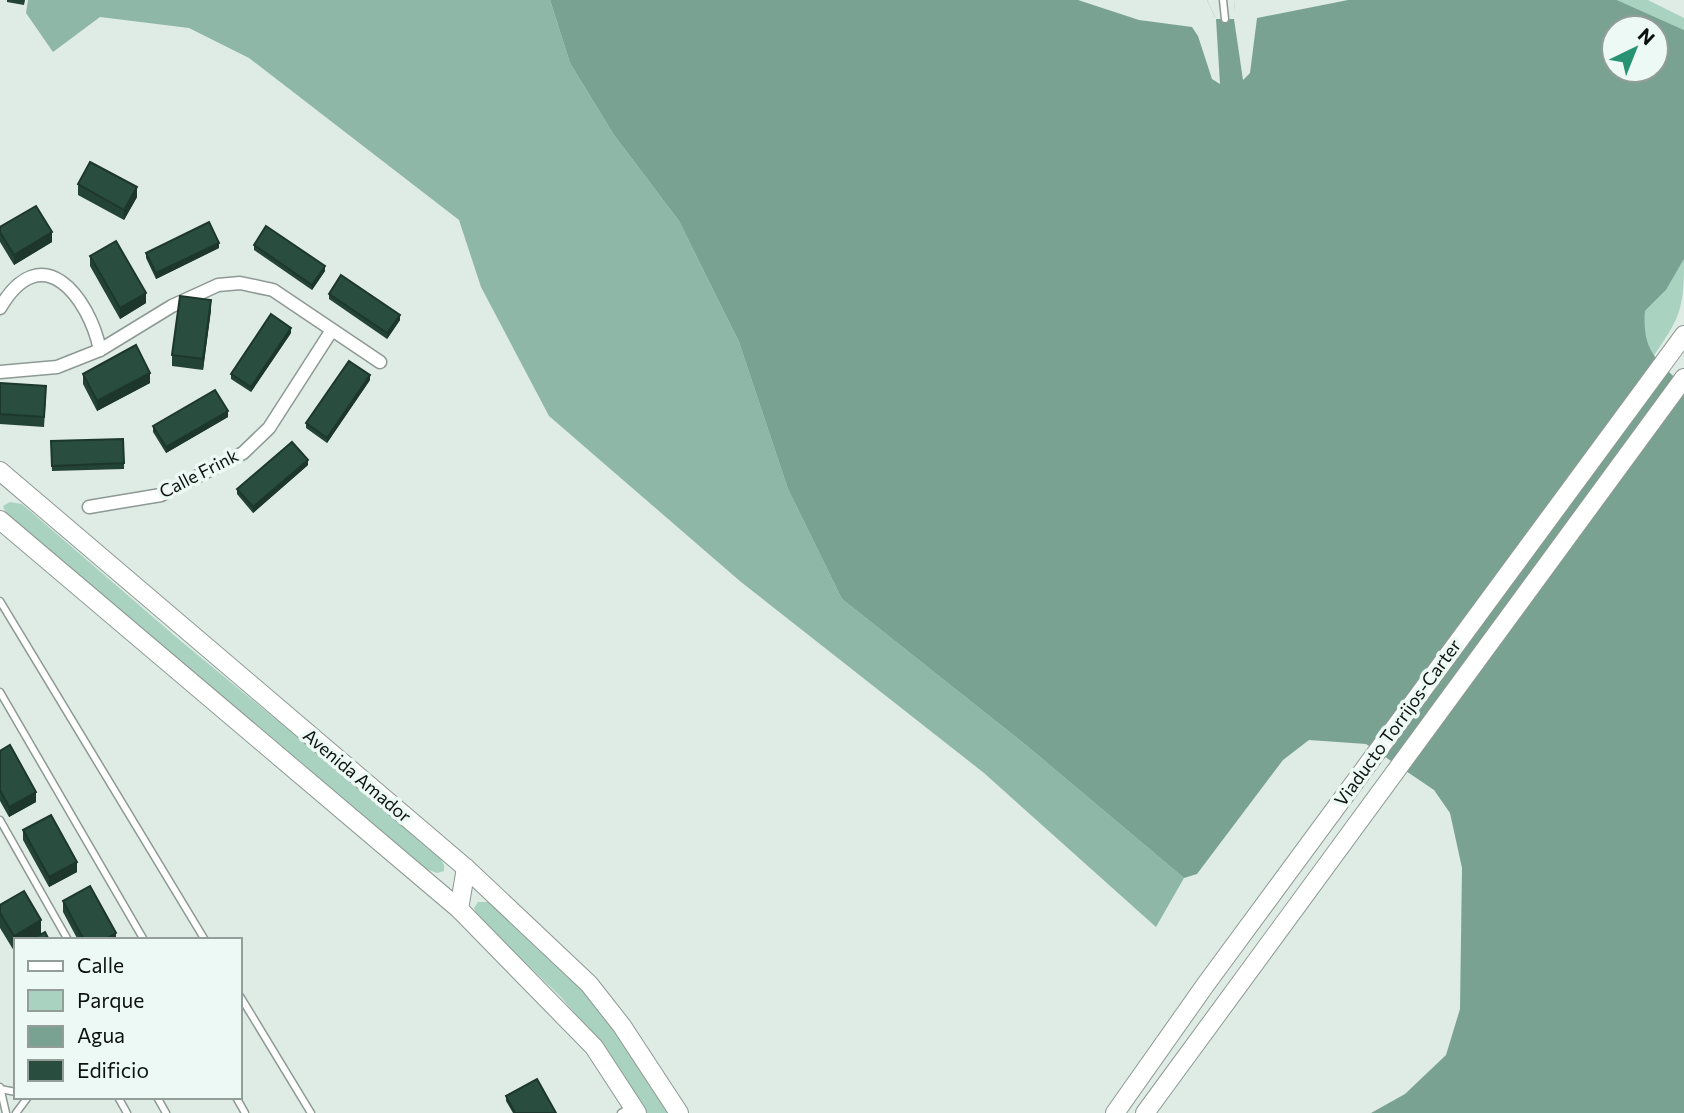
<svg xmlns="http://www.w3.org/2000/svg" width="1684" height="1113" font-family="Commissioner,sans-serif">
<style>
.green{fill:#aad2c1}
.forest{fill:#8fb7a7}
.water{fill:#7aa292;fill-rule:evenodd}
.pier{fill:#dfece6}
.lines{fill:none;stroke-linecap:round;stroke-linejoin:round}
.service-casing{stroke:#8d9994;stroke-width:9}
.minor-casing{stroke:#8d9994;stroke-width:15}
.secondary-casing{stroke:#8d9994;stroke-width:20}
.service{stroke:#fff;stroke-width:6}
.minor{stroke:#fff;stroke-width:12}
.secondary{stroke:#fff;stroke-width:18}
.wall{fill:#234337}
.shaded-wall{fill:#1d372d}
.building{fill:#294e40;stroke:#1d372d;stroke-width:2}
.labels{text-anchor:middle;stroke-width:7;stroke-linejoin:round;paint-order:stroke}
.street-label{font-size:18px;fill:#0d1210;stroke:#ecf9f4}
</style>
<rect width="100%" height="100%" fill="#dfece6"/>
<g class="green">
<path d="M1617,0h31l36,18v12z"/>
<path d="M1684,259c0,50 -3,57 -31,98l-10,-21 2,-25 21,-21z"/>
<path d="M10,502l12,2 160,138 255,210 7,13v6l-7,2 -11,-4 -419,-353 -4,-10z"/>
<path d="M478,902h11l91,82 75,99 16,30h-24l-37,-57 -49,-59 -84,-81 -3,-8z"/>
</g>
<path class="forest" d="M28,0h522l20,63 44,72 65,86 60,121 49,147 54,110 185,147 157,132 -28,49 -172,-154 -243,-191 -192,-166 -68,-129 -22,-67 -210,-162 -60,-30 -89,-11 -47,35 -27,-39z"/>
<path class="water" d="M550,0h657l9,19 18,-1 1,-18h382l67,30v229l-18,31 -21,21c-3,40 11,48 39,75v727h-313l34,-19 41,-39 14,-46 2,-141 -12,-55 -16,-23 -68,-46 -57,-4 -26,20 -86,114 -13,4 -157,-132 -185,-147 -54,-110 -49,-147 -60,-121 -65,-86 -44,-72zM1614,28h42v42h-42z"/>
<path class="pier" d="M1078,0h129l8,17v-8l3,7 13,-1v-15l3,11 1,-11h113l-91,18 -7,55 -7,7 -9,-61h-18l4,65 -8,-5 -14,-43 -6,-9 -53,-7z"/>
<g class="lines">
<defs>
<g id="service">
<path d="M1223,0l2,19"/>
<path d="M0,601l205,339"/>
<path d="M0,692l144,248"/>
<path d="M0,820l68,120"/>
<path d="M240,996l71,117"/>
<path d="M0,1087l6,26"/>
<path d="M0,1089l16,3"/>
<path d="M118,1097l9,16"/>
<path d="M157,1097l9,16"/>
<path d="M236,1097l9,16"/>
<path d="M16,1113l12,-16"/>
<path d="M621,1113l11,-7"/>
</g>
<g id="minor">
<path d="M0,308c42,-72 89,-11 100,42"/>
<path d="M0,372l57,-5 43,-17 72,-44 46,-21 22,-2 33,7 107,72"/>
<path d="M89,507l72,-12 82,-42 26,-25 63,-98"/>
</g>
<g id="secondary">
<path d="M0,471l466,397 123,116 33,42 57,87"/>
<path d="M0,520l459,389 135,138 43,66"/>
<path d="M459,909l7,-41"/>
<path d="M1115,1113l91,-129 478,-649"/>
<path d="M1145,1113l539,-735"/>
</g>
</defs>
<use href="#service" class="service-casing"/>
<use href="#minor" class="minor-casing"/>
<use href="#secondary" class="secondary-casing"/>
<use href="#service" class="service"/>
<use href="#minor" class="minor"/>
<use href="#secondary" class="secondary"/>
</g>
<g class="wall">
<path d="M7,0h18l-1,5 -17,-3z"/>
<path d="M78,184l59,13 -13,23 -46,-25z"/>
<path d="M0,227l52,15 -38,23 -14,-23z"/>
<path d="M254,245l71,26 -13,19 -58,-40z"/>
<path d="M219,248l-63,31 -10,-21v-5z"/>
<path d="M90,256l56,47 -26,16 -30,-53z"/>
<path d="M329,294l71,26 -13,19 -58,-40z"/>
<path d="M211,310l-8,60 -31,-4v-11z"/>
<path d="M291,333l-40,59 -20,-13v-5z"/>
<path d="M83,374l67,9 -53,28 -14,-27z"/>
<path d="M370,380l-43,63 -21,-15v-5z"/>
<path d="M0,383l46,13 -2,31 -44,-3z"/>
<path d="M228,417l-62,36 -13,-21v-6z"/>
<path d="M51,441l73,22v6l-72,2z"/>
<path d="M308,465l-55,48 -16,-19v-5z"/>
<path d="M0,751l36,51 -27,15 -9,-16z"/>
<path d="M23,830l54,42 -28,15 -26,-47z"/>
<path d="M63,901l53,39h-38l-15,-28z"/>
<path d="M0,905l41,29 8,6h-33v10l-2,1 -14,-23z"/>
<path d="M506,1096l50,17h-43l-7,-12z"/>
</g>
<g class="shaded-wall">
<path d="M137,187v10l-13,23v-10z"/>
<path d="M52,232v10l-38,23v-10z"/>
<path d="M219,243v5l-63,31v-6z"/>
<path d="M325,266v5l-13,19v-5z"/>
<path d="M146,293v10l-26,16v-11z"/>
<path d="M211,300v10l-8,60v-11z"/>
<path d="M400,315v5l-13,19v-6z"/>
<path d="M291,328v5l-40,59v-5z"/>
<path d="M150,373v10l-53,28v-10z"/>
<path d="M370,375v5l-43,63v-5z"/>
<path d="M228,411v6l-62,36v-6z"/>
<path d="M308,460v5l-55,48v-6z"/>
<path d="M36,792v10l-27,15v-10z"/>
<path d="M77,862v10l-28,15v-10z"/>
<path d="M41,920v15l-7,5h-18v10l-2,1v-15z"/>
<path d="M116,933v7h-12z"/>
</g>
<g class="building">
<path d="M90,162l47,25 -13,23 -46,-26z"/>
<path d="M36,206l16,26 -38,23 -14,-23v-5z"/>
<path d="M209,222l10,21 -63,30 -10,-20z"/>
<path d="M266,226l59,40 -13,19 -58,-40z"/>
<path d="M116,241l30,52 -26,15 -30,-52z"/>
<path d="M341,275l59,40 -13,18 -58,-39z"/>
<path d="M180,296l31,4 -8,59 -31,-4z"/>
<path d="M271,314l20,14 -40,59 -20,-13z"/>
<path d="M136,345l14,28 -53,28 -14,-27z"/>
<path d="M349,361l21,14 -43,63 -21,-15z"/>
<path d="M0,383l46,3 -2,31 -44,-3z"/>
<path d="M215,390l13,21 -62,36 -13,-21z"/>
<path d="M123,439l1,24 -72,3 -1,-25z"/>
<path d="M292,442l16,18 -55,47 -16,-18z"/>
<path d="M10,745l26,47 -27,15 -9,-17v-39z"/>
<path d="M51,815l26,47 -28,15 -26,-47z"/>
<path d="M90,886l26,47 -12,7h-20l-21,-39z"/>
<path d="M24,891l17,29 -27,16 -14,-23v-8z"/>
<path d="M45,932l4,8h-19z"/>
<path d="M537,1079l19,34h-41l-9,-17z"/>
</g>
<g class="labels">
<g class="street-label">
<text transform="translate(199 474) rotate(-27)" y="6">Calle Frink</text>
<text transform="translate(1398 723) rotate(-54)" y="6">Viaducto Torrijos-Carter</text>
<text transform="translate(357 776) rotate(40)" y="6">Avenida Amador</text>
</g>
</g>
<rect x="14" y="938" width="228" height="161" fill="#ecf9f4" stroke="#939d99" stroke-width="2"/>
<rect x="28" y="961" width="35" height="10" fill="#ffffff" stroke="#939d99" stroke-width="2"/>
<text x="77" y="973" font-size="21" fill="#0d1210">Calle</text>
<rect x="28" y="990" width="35" height="21" fill="#aad2c1" stroke="#939d99" stroke-width="2"/>
<text x="77" y="1008" font-size="21" fill="#0d1210">Parque</text>
<rect x="28" y="1026" width="35" height="21" fill="#7aa292" stroke="#939d99" stroke-width="2"/>
<text x="77" y="1043" font-size="21" fill="#0d1210">Agua</text>
<rect x="28" y="1060" width="35" height="21" fill="#294e40" stroke="#939d99" stroke-width="2"/>
<text x="77" y="1078" font-size="21" fill="#0d1210">Edificio</text>
<g transform="translate(1635 49) rotate(43)"><circle r="33" fill="#ecf9f4" stroke="#939d99" stroke-width="2"/>
<path d="M0-5L12 26L0 18L-12 26Z" fill="#279372"/>
<text y="-10" font-size="19" font-weight="bold" text-anchor="middle" fill="#0d1210">N</text>
</g>
</svg>
